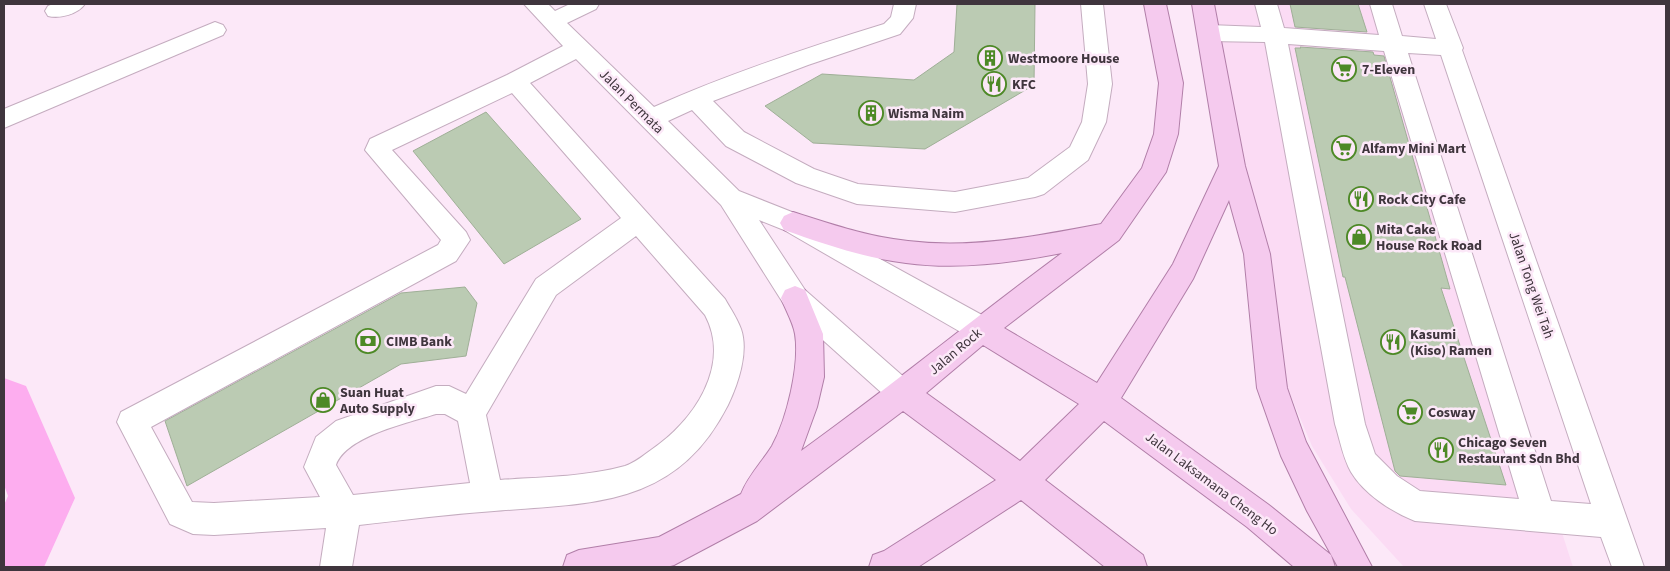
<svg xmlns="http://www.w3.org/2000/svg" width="1670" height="571" font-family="'Source Sans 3',sans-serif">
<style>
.built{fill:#fbdbf4}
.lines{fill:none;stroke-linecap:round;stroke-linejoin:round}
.river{fill:#fdadef;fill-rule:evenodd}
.building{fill:#bbcbb3;stroke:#9faf97}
.minor-casing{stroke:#c4acbf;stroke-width:2}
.major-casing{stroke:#b17ea8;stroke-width:2}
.minor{fill:#fff;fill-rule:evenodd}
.major{fill:#f5caee;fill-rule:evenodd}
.labels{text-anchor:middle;stroke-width:5;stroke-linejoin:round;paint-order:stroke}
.poi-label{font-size:14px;font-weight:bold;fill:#3f353d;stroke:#fce8f8;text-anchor:start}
.street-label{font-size:14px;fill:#3f353d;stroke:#fce8f8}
</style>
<rect width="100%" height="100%" fill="#fce8f8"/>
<path class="built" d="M1213,4h179l181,563h-169l-53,-58 -39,-63 -25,-59z"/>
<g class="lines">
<path class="river" d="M4,378l22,8 49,112 -31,69h-40v-62l4,-9 -4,-11z"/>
</g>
<g class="building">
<path d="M957,4h78l-1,81 -109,64 -112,-6 -48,-37 57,-32 92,6 40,-28z"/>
<path d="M1290,4h68l9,28 -72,-5z"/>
<path d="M1300,47l73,5 1,3 10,1 66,233 -9,-1 65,197 -106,-9 -5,-5 -50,-194h-2l-48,-229h6z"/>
<path d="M486,112l95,107 -77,45 -91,-113z"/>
<path d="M465,287l12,16 -11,53 -65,8 -214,122 -22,-65 236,-128z"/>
</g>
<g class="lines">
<defs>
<g id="minor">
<path d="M53,4h32c-7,10 -25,15 -37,12l-3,-5 3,-5z"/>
<path d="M524,4h24l7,7 15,-7h29l-3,5 -29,14 87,84c74,-33 152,-59 230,-83l7,-7 3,-13h22l-3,14 -13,16 -92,31 -95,36 31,31 70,37 44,15 97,8 73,-14 42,-31 12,-25 6,-38 -7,-80h22l9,80 -6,38 -18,38 -44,34 -9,3 -80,15 -98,-8 -61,-21 -70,-37 -34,-36 -24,11 71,70 63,25 189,104 4,9 -4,9 -10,3 -10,-3 -187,-108 -25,-10 46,70 108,95 5,9 -5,9 -10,4 -10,-4 -108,-97 -64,-101 -145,-146 -46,24 195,216c5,9 12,19 16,30 8,23 -3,55 -13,76 -52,102 -134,98 -234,106 -45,3 -90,9 -135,14l-7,42h-32l6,-39 -112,7 -21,-1 -23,-10 -53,-102 4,-10 317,-167 3,-5 -76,-90 5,-11 137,-64 56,-29zM512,93l109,125 -85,61 -70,115 -17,-8h-13l-100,35 -20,16 -12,30 16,30 -106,6 -22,-1 -41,-75 305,-166 14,-21 -4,-8 -74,-82zM636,236l69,79c27,51 -12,107 -54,135 -8,6 -17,13 -26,16 -40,11 -84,11 -125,14l-14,-65 70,-120zM436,414h9l13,7 12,62 -117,12 -17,-30c10,-29 72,-42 100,-51z"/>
<path d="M1255,4h22l7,24 95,7 -9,-31h22l10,32 34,3 -12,-35h22l17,44 -1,2 182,517h-32l-11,-30 -186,-16c-23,-9 -51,-27 -64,-49 -8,-14 -11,-32 -16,-48l-70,-382 -56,-1 -8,-3 -3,-5 3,-5 8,-3 52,2zM1288,44l96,7 135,448 -99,-8 -23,-15 -22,-22 -10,-30zM1408,53l33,2 150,449 -40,-3z"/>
<path d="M215,22l8,3 3,5 -3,5 -219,93v-19z"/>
</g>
<path id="major" d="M1144,4h22l17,79 -5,51 -12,38 -47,68 -115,88 93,55 76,-119 46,-98 -27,-162h22l31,162 25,88 17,134 19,54 66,125h-34l-31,-56 -26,-55 -24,-68 -13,-134 -15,-54 -36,79 -72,119 148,107 62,50 4,12h-41l-47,-40 -143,-106 -59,59 98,75 4,12h-42l-84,-67 -103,67h-49l4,-12 11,-4 112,-71 -93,-69 -146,110 -83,44 -7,2h-104l4,-12 12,-5 80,-13 82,-43c7,-18 21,-32 31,-48 15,-27 28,-82 23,-112 -2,-12 -10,-25 -14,-36l4,-8 10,-4 10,4 18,44 1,43 -7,30 -16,44c89,-64 173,-133 261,-198 -51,10 -104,17 -156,10 -42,-5 -82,-19 -122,-33l-4,-7 4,-7 9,-4c38,12 75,25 115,29 65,8 130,-5 193,-17l41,-56 12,-34 5,-51zM983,345l96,59 -59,57 -94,-68z"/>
</defs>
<use href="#minor" class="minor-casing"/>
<use href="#major" class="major-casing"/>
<use href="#minor" class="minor"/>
<use href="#major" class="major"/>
</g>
<defs>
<symbol id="building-ring" viewBox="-11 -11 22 22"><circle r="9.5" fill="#fce8f8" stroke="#4d8926" stroke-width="1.5"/><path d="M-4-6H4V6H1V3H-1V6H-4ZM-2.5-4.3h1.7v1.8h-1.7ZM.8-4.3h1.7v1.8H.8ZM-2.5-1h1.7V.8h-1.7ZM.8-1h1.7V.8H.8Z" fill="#4d8926"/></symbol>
<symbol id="supermarket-ring" viewBox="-11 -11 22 22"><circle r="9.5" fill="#fce8f8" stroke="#4d8926" stroke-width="1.5"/><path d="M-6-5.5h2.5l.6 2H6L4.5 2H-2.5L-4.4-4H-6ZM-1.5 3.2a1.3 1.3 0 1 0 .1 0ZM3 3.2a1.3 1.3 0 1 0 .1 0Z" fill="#4d8926"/></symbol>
<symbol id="restaurant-ring" viewBox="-11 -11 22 22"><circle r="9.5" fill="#fce8f8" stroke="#4d8926" stroke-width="1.5"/><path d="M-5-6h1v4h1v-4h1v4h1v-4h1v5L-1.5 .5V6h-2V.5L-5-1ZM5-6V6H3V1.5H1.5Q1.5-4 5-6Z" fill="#4d8926"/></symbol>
<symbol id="shop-ring" viewBox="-11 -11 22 22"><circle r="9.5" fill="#fce8f8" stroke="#4d8926" stroke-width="1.5"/><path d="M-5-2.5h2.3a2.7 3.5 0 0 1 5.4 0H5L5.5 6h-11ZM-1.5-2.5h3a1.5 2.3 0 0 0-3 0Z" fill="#4d8926"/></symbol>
<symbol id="bank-ring" viewBox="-11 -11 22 22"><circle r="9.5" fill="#fce8f8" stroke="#4d8926" stroke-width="1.5"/><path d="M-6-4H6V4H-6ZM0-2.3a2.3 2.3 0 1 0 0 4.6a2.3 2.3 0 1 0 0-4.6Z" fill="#4d8926"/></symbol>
</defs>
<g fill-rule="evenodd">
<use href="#building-ring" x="976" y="44" width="28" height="28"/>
<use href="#supermarket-ring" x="1330" y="55" width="28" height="28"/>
<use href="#restaurant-ring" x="980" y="70" width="28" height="28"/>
<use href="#building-ring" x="857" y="99" width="28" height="28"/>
<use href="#supermarket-ring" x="1330" y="134" width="28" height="28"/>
<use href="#restaurant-ring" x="1347" y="185" width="28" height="28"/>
<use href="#shop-ring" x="1345" y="223" width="28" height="28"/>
<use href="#bank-ring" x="354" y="327" width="28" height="28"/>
<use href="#restaurant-ring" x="1379" y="328" width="28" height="28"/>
<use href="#shop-ring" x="309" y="386" width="28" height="28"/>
<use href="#supermarket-ring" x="1396" y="398" width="28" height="28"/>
<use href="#restaurant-ring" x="1427" y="436" width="28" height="28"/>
</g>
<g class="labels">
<g class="poi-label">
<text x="1008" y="63">Westmoore House</text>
<text x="1362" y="74">7-Eleven</text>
<text x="1012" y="89">KFC</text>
<text x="888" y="118">Wisma Naim</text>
<text x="1362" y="153">Alfamy Mini Mart</text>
<text x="1378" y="204">Rock City Cafe</text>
<text x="1376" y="234">Mita Cake<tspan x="1376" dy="16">House Rock Road</tspan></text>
<text x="1410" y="339">Kasumi<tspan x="1410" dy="16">(Kiso) Ramen</tspan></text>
<text x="386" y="346">CIMB Bank</text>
<text x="340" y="397">Suan Huat<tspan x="340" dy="16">Auto Supply</tspan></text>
<text x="1428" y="417">Cosway</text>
<text x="1458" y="447">Chicago Seven<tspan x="1458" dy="16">Restaurant Sdn Bhd</tspan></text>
</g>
<g class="street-label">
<text transform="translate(632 101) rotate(45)" y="5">Jalan Permata</text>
<text transform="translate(1532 285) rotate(71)" y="5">Jalan Tong Wei Tah</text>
<text transform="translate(955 351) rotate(-40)" y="5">Jalan Rock</text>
<text transform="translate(1212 483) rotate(37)" y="5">Jalan Laksamana Cheng Ho</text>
</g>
</g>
<rect width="1670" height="571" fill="none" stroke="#3f353d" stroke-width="10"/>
</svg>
